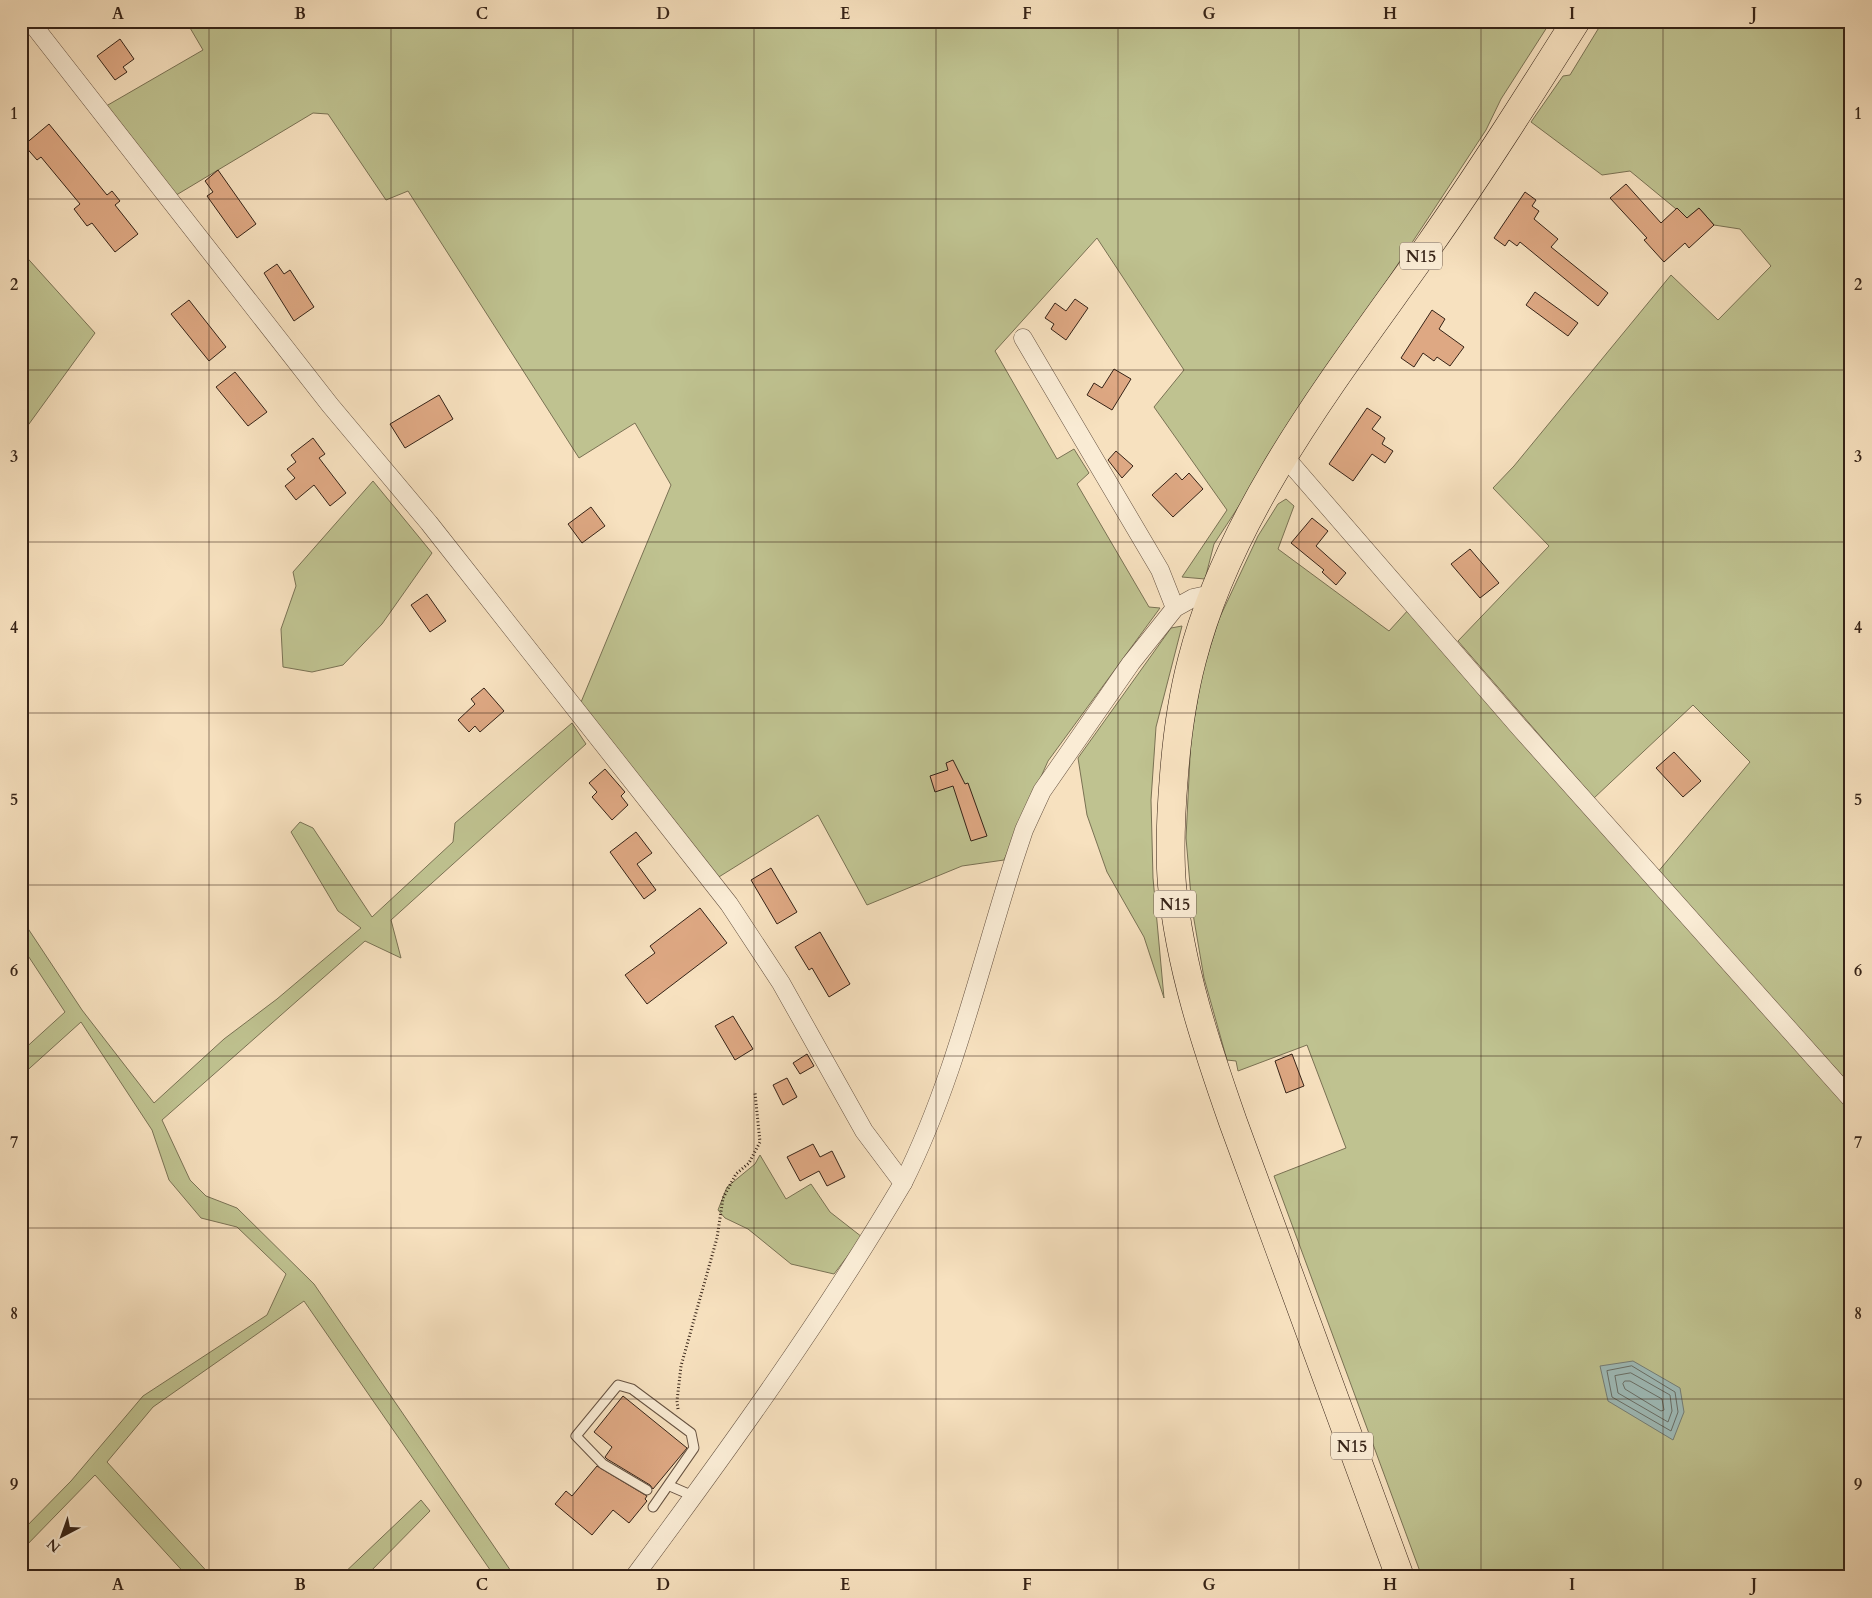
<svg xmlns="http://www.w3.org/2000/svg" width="1872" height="1598" font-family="Cardo,serif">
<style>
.green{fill:#bfc290;stroke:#7a7254}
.water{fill:#9fbcb9;stroke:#757f78}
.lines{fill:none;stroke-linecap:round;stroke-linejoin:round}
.shore{stroke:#6a7068;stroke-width:1}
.building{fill:#dea883;stroke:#362317}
.lane-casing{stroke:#665241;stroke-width:11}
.street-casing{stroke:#665241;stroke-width:19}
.highway-casing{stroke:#362317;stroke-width:29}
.path{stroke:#362317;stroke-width:3;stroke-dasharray:1 2.5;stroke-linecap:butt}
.lane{stroke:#faecd5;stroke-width:9}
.street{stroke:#faecd5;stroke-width:18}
.highway{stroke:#f7e1bf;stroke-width:28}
.grid{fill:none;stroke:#362317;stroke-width:1;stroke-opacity:0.55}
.labels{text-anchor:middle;stroke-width:5;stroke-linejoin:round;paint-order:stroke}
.shield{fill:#faecd5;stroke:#715f50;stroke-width:1}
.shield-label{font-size:16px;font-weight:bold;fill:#362317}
.neatline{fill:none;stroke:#362317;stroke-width:2}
.grid-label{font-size:16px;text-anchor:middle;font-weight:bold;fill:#362317}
</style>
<rect width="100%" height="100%" fill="#f7e1bf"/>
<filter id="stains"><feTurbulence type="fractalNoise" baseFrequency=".004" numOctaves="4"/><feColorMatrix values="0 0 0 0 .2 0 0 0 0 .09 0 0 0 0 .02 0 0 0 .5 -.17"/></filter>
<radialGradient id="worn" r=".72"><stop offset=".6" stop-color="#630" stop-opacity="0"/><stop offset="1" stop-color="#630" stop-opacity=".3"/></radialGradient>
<g class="green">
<path d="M186,21h1365l-50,78 -15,31 -272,414 -9,35 -23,-2 45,-67 -73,-103 30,-37 -87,-132 -102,113 62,108 17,-10 15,24 -12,11 72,123 11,1 -112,153 -44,99 -42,6 -95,39 -49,-90 -104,65 -135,-173 92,-222 -36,-62 -56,35 -171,-267 -22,9 -58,-86 -15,-1 -140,84 -72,-88 102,-59z"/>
<path d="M1603,21h248v1064l-194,-212 93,-111 -57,-57 -99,93 -136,-157 91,-95 -56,-58 21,-22 157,-191 47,45 53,-54 -31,-37 -26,-4 -15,-17 -12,10 -57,-47 -28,4 -71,-53 32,-46 7,-1z"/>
<path d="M21,251l74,82 -74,102z"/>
<path d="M373,481l59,72 -50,71 -39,41 -31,7 -29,-5 -2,-38 15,-43 -3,-14z"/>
<path d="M1286,499l8,7 -16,43 111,82 21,-23 441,502v467h-429l-148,-401 72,-28 -39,-103 -69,26 -2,-10 -9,-1 -23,-82 -12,-70 -6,-70 5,-101 11,-64 17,-54 39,-83 20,-32z"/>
<path d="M1182,626l-26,101 -5,73 2,78 11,120 -20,-61 -37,-65 -20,-57 -9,-57 93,-130z"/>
<path d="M572,723l14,21 -195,176 10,38 -36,-17 -203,179 28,60 16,16 31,12 77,76 201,293h-20l-191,-276 -151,106 -46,55 105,115h-24l-93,-102 -74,76v-19l50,-51 72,-85 124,-81 19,-41 -49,-47 -36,-9 -32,-38 -17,-50 -71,-108 -60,54v-24l44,-40 -44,-67v-27l61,92 72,93 70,-64 53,-40 84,-71 -23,-17 -47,-79 9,-10 13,6 59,89 81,-75 2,-19z"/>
<path d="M760,1155l26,44 25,-15 19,28 32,25 -28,37 -43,-10 -43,-35 -23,-11 -7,-8 9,-23 28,-23z"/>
<path d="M421,1500l9,11 -65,66h-25z"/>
</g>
<path class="water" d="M1633,1361l47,27 4,24 -11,28 -65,-39 -8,-35z"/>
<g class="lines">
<g class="shore">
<path d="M1632,1366l43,26 3,20 -7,19 -59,-34 -5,-26z"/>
<path d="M1631,1373l39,22 2,16 -4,11 -50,-29 -3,-17z"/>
<path d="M1625,1381h5l32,18 2,11 -3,1 -36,-22 -2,-5z"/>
</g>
</g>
<g class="building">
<path d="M120,39l14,20 -11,8 4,5 -12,8 -18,-24z"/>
<path d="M49,124l58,71 5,-4 8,10 -5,4 23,29 -23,18 -23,-29 -5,3 -13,-17 6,-5 -39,-47 -4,3 -13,-15z"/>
<path d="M218,170l38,54 -19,14 -30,-42 6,-4 -8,-11z"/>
<path d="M1626,184l35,39 16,-15 10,10 12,-10 15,17 -25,23 -4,-5 -21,19 -20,-22 3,-2 -37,-40z"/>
<path d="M1525,192l11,8 -4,6 7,5 -5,8 24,20 -7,8 57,46 -10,13 -78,-64 -3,4 -8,-6 -4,6 -11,-8z"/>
<path d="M277,264l7,10 6,-4 24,37 -20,14 -30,-48z"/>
<path d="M1535,292l43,31 -10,13 -42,-31z"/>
<path d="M1075,299l13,9 -22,32 -15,-11 3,-5 -9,-6 10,-15 11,8z"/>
<path d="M189,300l37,47 -17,14 -38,-47z"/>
<path d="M1432,310l13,9 -6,10 25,18 -14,19 -13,-9 -3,4 -11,-8 -9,14 -13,-9z"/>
<path d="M1114,369l17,10 -19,31 -25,-15 7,-12 8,5z"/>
<path d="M235,372l32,40 -19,14 -32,-39z"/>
<path d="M439,395l14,24 -48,29 -15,-24z"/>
<path d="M1367,408l14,9 -9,12 13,9 -3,6 11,7 -8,12 -13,-9 -19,27 -24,-17z"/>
<path d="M313,438l12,16 -6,4 27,35 -16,13 -16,-21 -18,15 -11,-14 10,-8 -8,-9 9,-7 -5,-7z"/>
<path d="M1116,451l17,15 -11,12 -14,-18z"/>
<path d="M1176,473l6,7 7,-7 14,16 -30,28 -21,-22z"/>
<path d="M591,507l14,19 -23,17 -14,-19z"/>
<path d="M1312,518l16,13 -12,15 30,27 -10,12 -14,-13 2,-2 -33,-27z"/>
<path d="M1470,549l29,34 -19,15 -29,-34z"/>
<path d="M427,594l19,27 -16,11 -19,-27z"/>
<path d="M484,688l20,23 -24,21 -5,-6 -6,6 -11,-12 17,-16 -4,-5z"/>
<path d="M1674,752l27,29 -18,16 -27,-29z"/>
<path d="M953,760l12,24 3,-1 19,53 -16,5 -18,-55 -18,6 -5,-16 18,-6 -2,-7z"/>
<path d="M605,769l20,23 -4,4 7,9 -16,15 -20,-23 5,-5 -8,-9z"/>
<path d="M636,832l16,21 -15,11 19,26 -12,9 -34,-47z"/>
<path d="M771,868l26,44 -20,12 -26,-44z"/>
<path d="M700,908l27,35 -80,61 -22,-29 30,-22 -5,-7z"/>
<path d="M820,932l30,52 -21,13 -17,-29 -3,2 -14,-23z"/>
<path d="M733,1016l20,33 -18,11 -20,-34z"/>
<path d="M807,1054l7,12 -14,8 -7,-11z"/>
<path d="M1292,1054l12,32 -18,7 -11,-32z"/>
<path d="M787,1078l10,19 -14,8 -10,-20z"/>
<path d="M813,1144l7,13 12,-6 13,26 -18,9 -8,-15 -19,10 -13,-24z"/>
<path d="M623,1396l64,52 -34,41 -3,-4 -43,-26 -2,-2 7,-10 -18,-15z"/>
<path d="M597,1466l50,30 -2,3 2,2 -18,22 -16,-13 -21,25 -37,-31 11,-13 6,5z"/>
</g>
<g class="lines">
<defs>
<g id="lane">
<path d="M670,1486l23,10"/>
<path d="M647,1490l-44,-26 -27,-28 42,-51 14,4 59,44 3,15 -41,59"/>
</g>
<g id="street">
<path d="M30,21l300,384 99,118 300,381 52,79 83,148 39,52c-81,137 -174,266 -269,394"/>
<path d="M1023,338l137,232 15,38"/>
<path d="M1285,457l235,271 331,371"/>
<path d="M903,1183c51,-102 76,-214 111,-323l10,-30 18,-39 89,-128 44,-55 18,-10 23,-5"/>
</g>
<path id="highway" d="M1400,1577l-167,-455c-27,-77 -53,-155 -61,-237 -3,-36 -1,-74 2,-110 3,-39 8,-77 18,-115 39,-152 147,-287 236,-413 52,-74 100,-150 148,-226"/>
</defs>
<use href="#lane" class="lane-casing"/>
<use href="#street" class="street-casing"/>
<use href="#highway" class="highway-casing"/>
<path class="path" d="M678,1409l-1,-8 4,-35 36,-128 6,-40 13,-24 13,-11 11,-21 -5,-49"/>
<use href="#lane" class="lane"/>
<use href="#street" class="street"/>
<use href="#highway" class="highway"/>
</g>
<path class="grid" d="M209,21v1556M391,21v1556M573,21v1556M754,21v1556M936,21v1556M1118,21v1556M1299,21v1556M1481,21v1556M1663,21v1556M21,199h1830M21,370h1830M21,542h1830M21,713h1830M21,885h1830M21,1056h1830M21,1228h1830M21,1399h1830"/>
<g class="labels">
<g class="shield">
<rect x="1400" y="242.5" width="42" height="27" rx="4"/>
<rect x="1154" y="890.5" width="42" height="27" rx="4"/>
<rect x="1331" y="1432.5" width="42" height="27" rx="4"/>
</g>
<g class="shield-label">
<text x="1421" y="262">N15</text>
<text x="1175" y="910">N15</text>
<text x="1352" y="1452">N15</text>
</g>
</g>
<rect width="1872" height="1598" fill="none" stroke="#f7e1bf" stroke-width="55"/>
<g transform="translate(62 1536) rotate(221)" stroke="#faecd5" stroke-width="4" paint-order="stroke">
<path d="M0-4L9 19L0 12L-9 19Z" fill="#362317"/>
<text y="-8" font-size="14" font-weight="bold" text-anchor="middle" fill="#362317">N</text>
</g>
<rect x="28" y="28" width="1816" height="1542" class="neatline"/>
<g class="grid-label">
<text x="118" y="19">A</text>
<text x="300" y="19">B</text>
<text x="482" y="19">C</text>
<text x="663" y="19">D</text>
<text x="845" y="19">E</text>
<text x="1027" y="19">F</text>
<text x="1209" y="19">G</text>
<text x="1390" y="19">H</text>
<text x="1572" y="19">I</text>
<text x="1754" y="19">J</text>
<text x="14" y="119">1</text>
<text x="1858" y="119">1</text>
<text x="14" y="290">2</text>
<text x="1858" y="290">2</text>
<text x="14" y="462">3</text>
<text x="1858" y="462">3</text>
<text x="14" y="633">4</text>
<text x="1858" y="633">4</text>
<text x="14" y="805">5</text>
<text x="1858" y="805">5</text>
<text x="14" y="976">6</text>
<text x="1858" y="976">6</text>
<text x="14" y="1148">7</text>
<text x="1858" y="1148">7</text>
<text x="14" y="1319">8</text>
<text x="1858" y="1319">8</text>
<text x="14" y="1490">9</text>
<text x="1858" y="1490">9</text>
<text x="118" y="1590">A</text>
<text x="300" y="1590">B</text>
<text x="482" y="1590">C</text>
<text x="663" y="1590">D</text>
<text x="845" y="1590">E</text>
<text x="1027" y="1590">F</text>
<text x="1209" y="1590">G</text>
<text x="1390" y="1590">H</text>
<text x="1572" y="1590">I</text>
<text x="1754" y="1590">J</text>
</g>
<rect width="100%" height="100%" filter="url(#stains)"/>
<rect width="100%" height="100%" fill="url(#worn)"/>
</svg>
